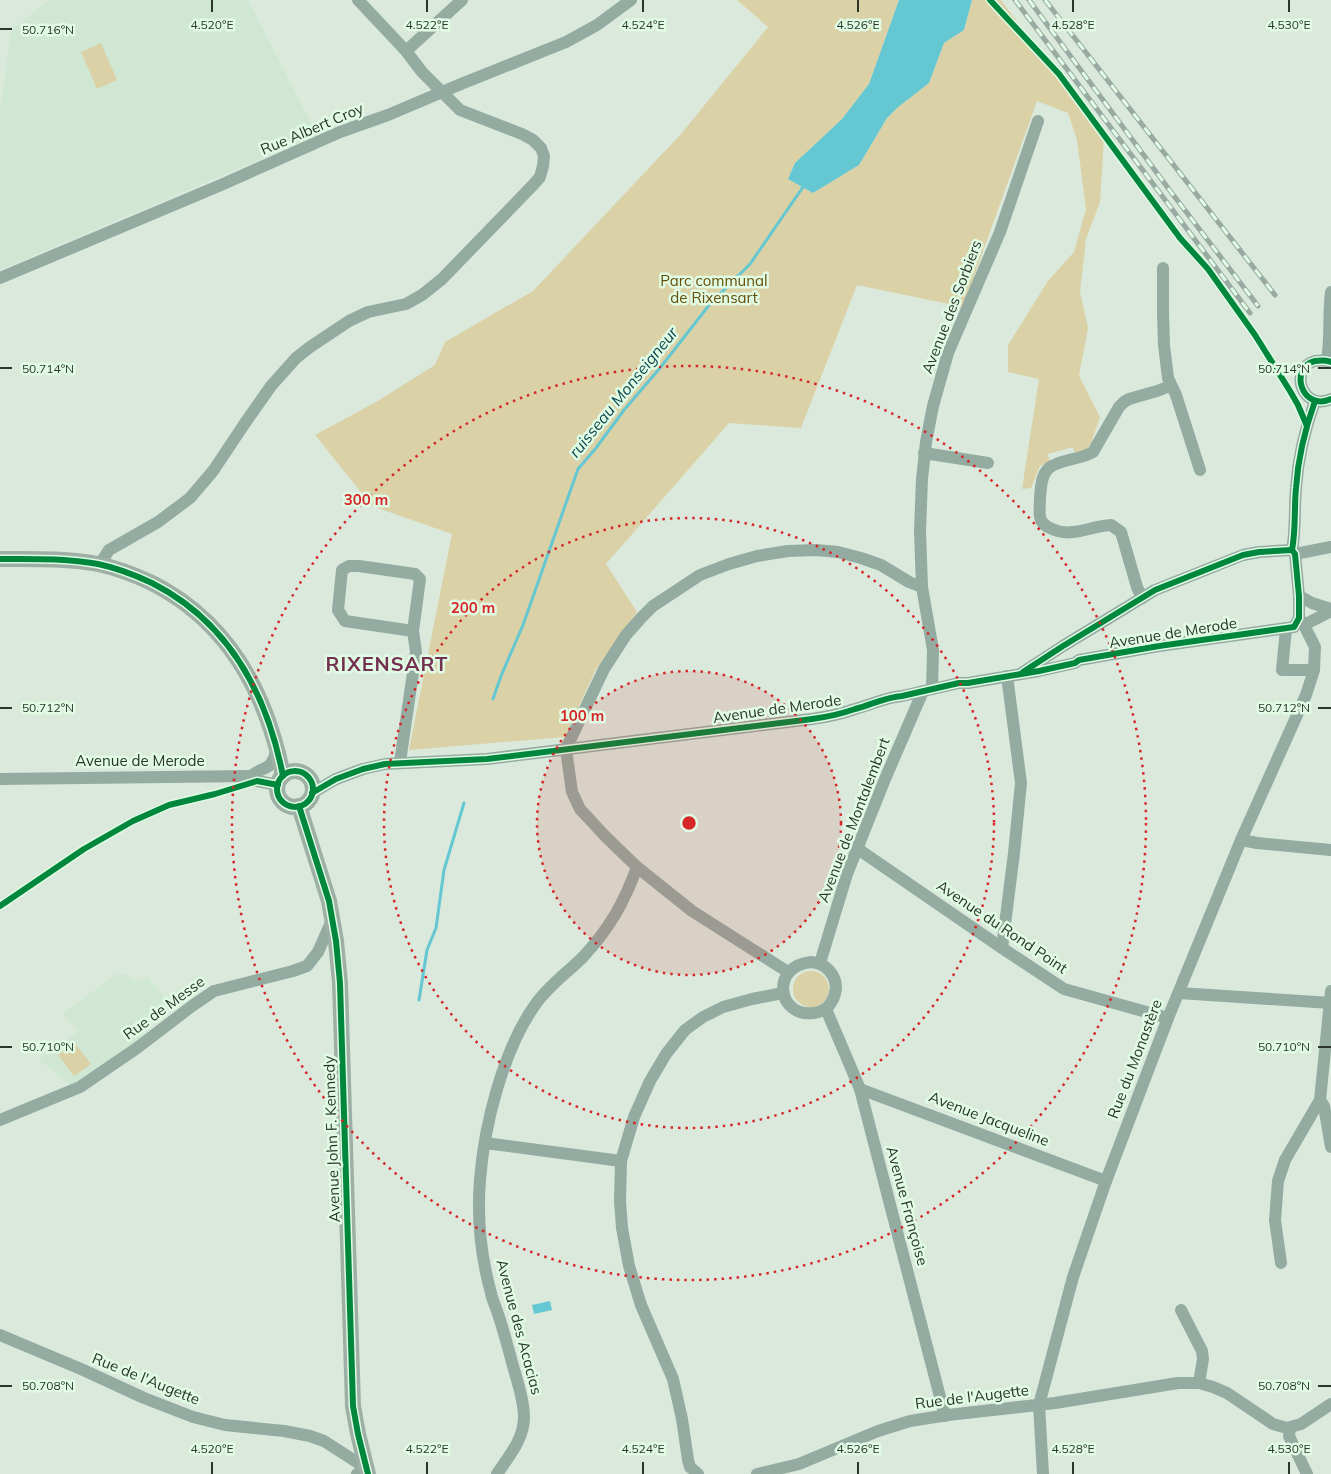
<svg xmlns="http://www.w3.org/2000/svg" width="1331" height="1474" font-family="Mulish,sans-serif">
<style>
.built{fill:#d0e8d3}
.green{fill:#dbd1a6}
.water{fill:#64c7d2}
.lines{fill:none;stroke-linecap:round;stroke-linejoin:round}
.stream{stroke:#64c7d2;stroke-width:3}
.minor{stroke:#94aba2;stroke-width:12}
.major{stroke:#9eafa6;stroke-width:16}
.rail-casing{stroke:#99aaa2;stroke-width:5}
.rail{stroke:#e1fce4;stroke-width:3;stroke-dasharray:9;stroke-linecap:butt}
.cycleway-casing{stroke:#e1fce4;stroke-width:9}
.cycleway{stroke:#00873e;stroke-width:6}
.ticks{fill:none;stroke:#2b352c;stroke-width:2}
.ring{fill:none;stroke:#d62828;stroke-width:2.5;stroke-dasharray:2.5 5}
.labels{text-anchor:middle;stroke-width:5;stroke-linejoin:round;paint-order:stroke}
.street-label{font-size:15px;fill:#2b352c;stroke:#e1fce4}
.park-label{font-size:15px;fill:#674e07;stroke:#e1fce4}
.water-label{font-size:16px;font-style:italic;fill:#0e4850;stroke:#e1fce4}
.district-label{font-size:20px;font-weight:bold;letter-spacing:1px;fill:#73304f;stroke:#e1fce4}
.ticks-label{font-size:12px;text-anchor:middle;fill:#2b352c;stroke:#e1fce4;stroke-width:5;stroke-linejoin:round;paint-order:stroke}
.centre{fill:#d62828;stroke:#e1fce4;stroke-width:2.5}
.ring-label{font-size:15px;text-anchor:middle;font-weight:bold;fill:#d62828;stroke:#e1fce4;stroke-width:5;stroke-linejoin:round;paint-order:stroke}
</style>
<rect width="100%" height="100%" fill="#dae9dc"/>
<g class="built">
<path d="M48,0h200l69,135 -317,135v-158l11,-81z"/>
<path d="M117,974h7l15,8 8,-6 21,25 1,6 -1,3 -19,15 -9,13 -68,49 -33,-28 17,-15 3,2 19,-15 -15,-18z"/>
</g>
<g class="green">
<path d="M737,0h162l-30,84 -27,35 -47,44 -7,16 25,14 46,-28 28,-47 10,-10 32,-25 15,-40 20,-13 8,-30h29l103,139 -4,63 -14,37 -6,53 8,36 -9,48 21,41 -9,26 -5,7 -11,5 -2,-8 -25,7 2,8 -10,4 -9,22 -9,1 17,-110 -31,-7v-27l40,-64 26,-29 12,-43 -9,-69 -9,-27 -31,-12 -74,206 -106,-22 -56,143 -72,-5 -123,141 31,48 -42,59 -30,66 -156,13 43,-216 -80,-28 -57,-71 61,-33 59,-37 10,-23 88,-51 148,-157 87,-107z"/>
<path d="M101,43l16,37 -20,9 -16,-37z"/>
<circle cx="811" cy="989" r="18"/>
<path d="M75,1043l16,21 -17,12 -16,-21z"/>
</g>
<g class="water">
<path d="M899,0h73l-8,30 -20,13 -15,40 -32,25 -10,10 -28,47 -46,28 -25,-14 7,-16 47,-44 27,-35z"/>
<path d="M550,1301l2,9 -18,4 -2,-9z"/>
</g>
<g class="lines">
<g class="stream">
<path d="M493,699l8,-23 22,-51 55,-156 18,-21 28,-38 36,-42 50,-64 40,-40 53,-77"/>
<path d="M419,1000l8,-50 9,-22 8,-58 20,-67"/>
</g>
<g class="minor">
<path d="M406,51l56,-51"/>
<path d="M1163,268v45l1,32 4,33 8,17 24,75"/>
<path d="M0,278l221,-93 119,-53 48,-17 73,-31 105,-42 31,-17 34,-25"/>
<path d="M1327,360c4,-23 1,-46 4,-68"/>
<path d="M1331,362c-5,-2 -10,-2 -16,-1 -27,7 -13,51 16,38"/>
<path d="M924,453l64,10"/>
<path d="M1295,554l36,-7"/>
<path d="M100,564l9,-14 49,-28 32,-24 23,-27 32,-48 26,-37 25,-28 14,-11 39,-26 19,-9 38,-8 16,-9 20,-16 91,-94 7,-8 3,-11 1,-10 -3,-8 -8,-8 -11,-6 -62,-24 -38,-38 -16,-21 -48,-51"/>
<path d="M1299,596l13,7 19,6"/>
<path d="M1142,598l-5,-11 -16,-55 -10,-7c-21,1 -41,14 -61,3 -5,-2 -9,-6 -10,-11 -1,-6 0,-14 0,-20 1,-9 1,-22 9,-29 11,-9 31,-8 44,-16l26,-45 5,-5 5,-3 28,-8 13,-5"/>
<path d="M1299,618v-22l-4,-42 -3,-4c4,-20 2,-42 4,-62 2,-30 9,-59 19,-87"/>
<path d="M1304,625l27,-14"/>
<path d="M1286,629l-4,41h32l1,-23 -11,-22 -5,-7"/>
<path d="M1023,672l40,-26 92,-56 88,-35 16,-3 33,-2"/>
<path d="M932,689l1,-39 -11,-63 -2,-56 2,-52 4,-37 7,-36 15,-53 52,-121 38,-111"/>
<path d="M400,762l16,-110 -3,-21 7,-52 -5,-5 -56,-8h-10l-7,4 -4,40 7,11 68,10"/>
<path d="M251,776c15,-12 20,-3 26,-28"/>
<path d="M0,779l251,-3 6,5 21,4"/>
<path d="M312,793l24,-14 27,-10 22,-5 102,-5 325,-40c15,-2 29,-5 43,-10 16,-4 31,-12 47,-13l57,-13h9l71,-12 36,-8 4,-3 80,-14 135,-19 5,-9"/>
<path d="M1241,840l16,3 74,7"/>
<path d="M858,849l144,99 62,41 104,29"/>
<path d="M1002,948l12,-95 7,-70 -14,-107"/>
<path d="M811,962c20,2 31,21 21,39 -4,8 -10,11 -18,12 -37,5 -44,-47 -3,-51z"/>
<path d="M820,963l27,-89 38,-95 38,-88"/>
<path d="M788,972l-96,-61 -55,-44 -32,-31 -25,-27 -8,-17 -6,-43 38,-80 22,-34 16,-18 11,-11 47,-31 29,-11 28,-8 31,-5 28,-1 22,2 23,6 20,7 28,17 13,5"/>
<path d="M1179,993l152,10"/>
<path d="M826,1009l34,80 85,327"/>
<path d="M860,1089l246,92"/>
<path d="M1320,1100l4,6 7,41"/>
<path d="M0,1120l80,-33 57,-39 55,-42 22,-15 79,-20 14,-5 11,-14 15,-34"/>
<path d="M485,1143l136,18"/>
<path d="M1281,1263l-6,-43 3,-39 7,-21 35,-60 11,-109"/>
<path d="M1181,1310l21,41 1,8 -4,24"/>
<path d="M0,1335l81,34 63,29 49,19 32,8 59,6 26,5 14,5 42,27 -9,6"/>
<path d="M1290,1428l-1,8 18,38"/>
<path d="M497,1474c12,-18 27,-35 27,-57 0,-15 -5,-30 -9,-44 -6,-21 -11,-42 -18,-62 -2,-6 -5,-12 -6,-18 -10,-36 -14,-76 -11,-113 4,-54 23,-130 55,-175 13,-19 32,-32 48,-48 26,-28 41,-54 54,-90"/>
<path d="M698,1474l-8,-7 -2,-7 -6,-41 -9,-40 -32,-74 -12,-39 -7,-38 -2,-27 1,-40 13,-44 16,-36 16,-27 19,-24 18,-13 20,-10 29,-8 31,-6"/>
<path d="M757,1474l42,-10 79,-33 32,-10 38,-6 107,-12 123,-20h21l14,4 14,6 46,31 14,4 14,-4 30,-20"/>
<path d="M1043,1474l-4,-69 34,-128 33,-96 62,-163 73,-178 65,-145 8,-25"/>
</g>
<g class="major">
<path d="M0,559c33,0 66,-1 98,5 19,4 37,11 54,19 77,39 115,111 131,193"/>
<circle cx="295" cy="789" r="18"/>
<path d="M299,806l30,95 7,40 4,42 13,423 5,28 10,40"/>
</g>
<defs>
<g id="rail">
<path d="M1015,0l235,313"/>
<path d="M1029,0l142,192 87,114"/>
<path d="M1045,0l230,295"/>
</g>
</defs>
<use href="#rail" class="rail-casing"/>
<use href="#rail" class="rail"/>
<defs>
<g id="cycleway">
<path d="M990,0l69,74 121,164 28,31 47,66 35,56 8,14 9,21"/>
<path d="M1331,362c-5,-2 -10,-2 -16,-1 -27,7 -13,51 16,38"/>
<path d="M0,559c33,0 66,-1 98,5 19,4 37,11 54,19 77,39 115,111 131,193"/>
<path d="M1023,672l40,-26 92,-56 88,-35 16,-3 33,-2"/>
<circle cx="295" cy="789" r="18"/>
<path d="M312,793l24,-14 27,-10 22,-5 102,-5 325,-40c15,-2 29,-5 43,-10 16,-4 31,-12 47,-13l57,-13h9l71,-12 36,-8 4,-3 80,-14 135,-19 5,-9v-22l-4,-42 -3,-4c4,-20 2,-42 4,-62 2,-30 9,-59 19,-87"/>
<path d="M299,806l30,95 7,40 4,42 13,423 5,28 10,40"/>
<path d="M0,906l84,-57 49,-28 36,-16 46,-11 42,-13 21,4"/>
</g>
</defs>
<use href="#cycleway" class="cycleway-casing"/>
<use href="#cycleway" class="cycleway"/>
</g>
<path class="ticks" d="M212,0v12M427,0v12M643,0v12M858,0v12M1073,0v12M1289,0v12M0,29h12M0,368h12M1318,368h13M0,708h12M1318,708h13M0,1047h12M1318,1047h13M0,1386h12M1318,1386h13M212,1462v12M427,1462v12M643,1462v12M858,1462v12M1073,1462v12M1289,1462v12"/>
<circle cx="689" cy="823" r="152" fill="#d62828" fill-opacity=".12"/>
<g class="ring">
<circle cx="689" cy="823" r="152"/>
<circle cx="689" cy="823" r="305"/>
<circle cx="689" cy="823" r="457"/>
</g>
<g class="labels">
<g class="street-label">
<text transform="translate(312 129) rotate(-23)" y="5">Rue Albert Croy</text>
<text transform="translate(952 307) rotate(-69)" y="5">Avenue des Sorbiers</text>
<text transform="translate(1173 633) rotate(-9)" y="5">Avenue de Merode</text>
<text transform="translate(777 709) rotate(-8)" y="5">Avenue de Merode</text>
<text x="140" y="766">Avenue de Merode</text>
<text transform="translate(854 820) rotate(-69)" y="5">Avenue de Montalembert</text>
<text transform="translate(1002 927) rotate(34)" y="5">Avenue du Rond Point</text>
<text transform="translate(164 1008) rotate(-36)" y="5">Rue de Messe</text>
<text transform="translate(1135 1059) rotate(-69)" y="5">Rue du Monastère</text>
<text transform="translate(989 1119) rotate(21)" y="5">Avenue Jacqueline</text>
<text transform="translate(332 1139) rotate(-92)" y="5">Avenue John F. Kennedy</text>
<text transform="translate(907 1206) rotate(75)" y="5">Avenue Françoise</text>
<text transform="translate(519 1327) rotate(75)" y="5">Avenue des Acacias</text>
<text transform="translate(146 1379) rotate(22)" y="5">Rue de l'Augette</text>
<text transform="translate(972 1397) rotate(-7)" y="5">Rue de l'Augette</text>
</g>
<g class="park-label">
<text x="714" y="286">Parc communal<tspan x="714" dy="17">de Rixensart</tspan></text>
</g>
<g class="water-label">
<text transform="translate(623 392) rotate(-51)" y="6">ruisseau Monseigneur</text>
</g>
<g class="district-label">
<text x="387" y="671">RIXENSART</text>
</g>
</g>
<g class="ticks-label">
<text x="212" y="29">4.520°E</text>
<text x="427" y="29">4.522°E</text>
<text x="643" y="29">4.524°E</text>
<text x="858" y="29">4.526°E</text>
<text x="1073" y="29">4.528°E</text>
<text x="1289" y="29">4.530°E</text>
<text x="48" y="34">50.716°N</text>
<text x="48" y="373">50.714°N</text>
<text x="1284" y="373">50.714°N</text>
<text x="48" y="712">50.712°N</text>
<text x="1284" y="712">50.712°N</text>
<text x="48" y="1051">50.710°N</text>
<text x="1284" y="1051">50.710°N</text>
<text x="48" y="1390">50.708°N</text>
<text x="1284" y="1390">50.708°N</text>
<text x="212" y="1453">4.520°E</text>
<text x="427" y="1453">4.522°E</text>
<text x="643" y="1453">4.524°E</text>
<text x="858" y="1453">4.526°E</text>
<text x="1073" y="1453">4.528°E</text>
<text x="1289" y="1453">4.530°E</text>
</g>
<circle cx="689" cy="823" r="8" class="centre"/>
<g class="ring-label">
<text x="366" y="505">300 m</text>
<text x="473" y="613">200 m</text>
<text x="582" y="721">100 m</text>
</g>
</svg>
